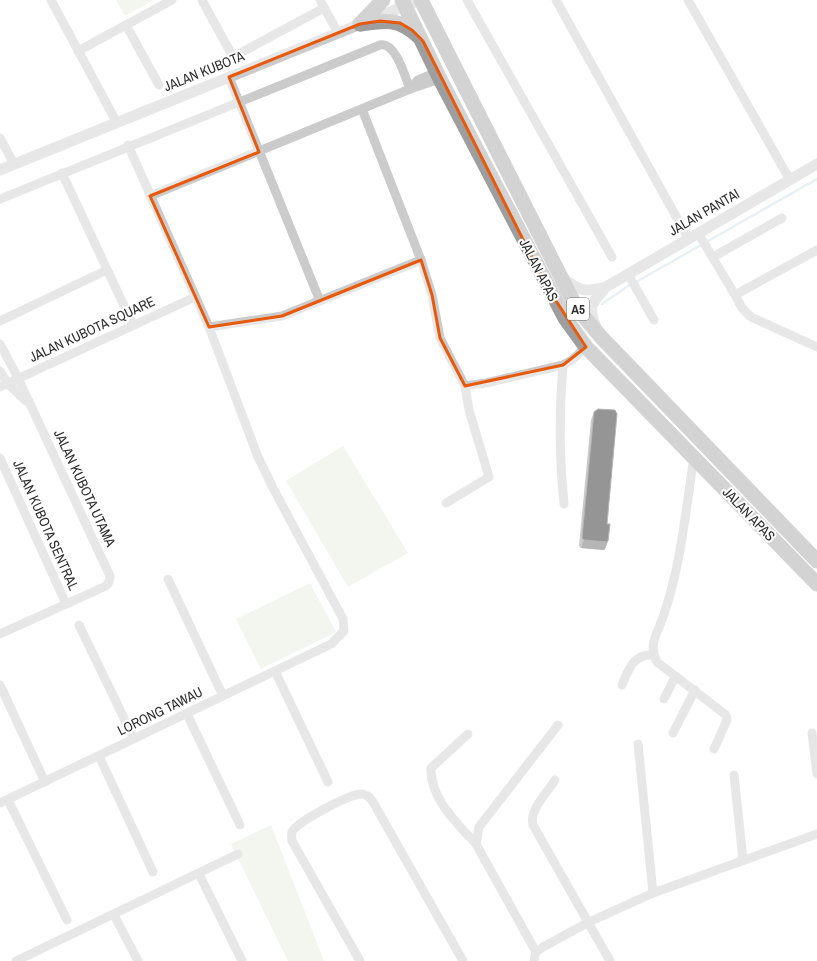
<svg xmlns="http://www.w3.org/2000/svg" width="817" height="961" font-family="'Archivo Narrow',sans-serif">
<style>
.green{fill:#e5eadc}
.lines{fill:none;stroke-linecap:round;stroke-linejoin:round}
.stream{stroke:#c9dfe9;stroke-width:2.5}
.minor{stroke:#cbcbcb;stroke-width:9}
.tertiary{stroke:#cbcbcb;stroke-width:11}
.trunk{stroke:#9e9e9e;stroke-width:15}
.wall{fill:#8a8a8a}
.shaded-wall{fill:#5b5b5b}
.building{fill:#151515;stroke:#5b5b5b}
.marked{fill:none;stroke:#e8590c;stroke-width:3;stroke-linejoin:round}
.labels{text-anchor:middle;stroke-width:4;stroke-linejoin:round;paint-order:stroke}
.shield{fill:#fff;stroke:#6d6d6d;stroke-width:1}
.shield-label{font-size:13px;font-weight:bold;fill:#2e2e2e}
.street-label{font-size:14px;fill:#2e2e2e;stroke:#fff}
</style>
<rect width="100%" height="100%" fill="#fff"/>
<g class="green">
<path d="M116,0h38l-29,16z"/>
<path d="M343,446l65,107 -60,34 -62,-106z"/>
<path d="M310,583l26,49 -75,37 -25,-50z"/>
<path d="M271,825l53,136h-36l-57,-117z"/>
</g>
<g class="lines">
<g class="stream">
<path d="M636,282l181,-103"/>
<path d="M602,304l29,-20"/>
</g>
<g class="minor">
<path d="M51,0l66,123"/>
<path d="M202,0l31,57 91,-49"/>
<path d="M320,0l18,33"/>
<path d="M467,0l145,257"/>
<path d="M556,0l132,238"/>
<path d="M688,0l102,180"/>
<path d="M126,25l33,60"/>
<path d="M78,51l94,-51"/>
<path d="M229,77l91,224"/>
<path d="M411,88l7,-8 19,-8"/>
<path d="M362,109l59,151 11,35 8,43 25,48 21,-3 77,-18 9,-5 14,-13"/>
<path d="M0,138l14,26"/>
<path d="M62,173l71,152"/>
<path d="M150,196l260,-107 30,-10"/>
<path d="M0,199l380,-154c16,-3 25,32 30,44"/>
<path d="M698,233l37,62 82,-45"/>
<path d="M713,257l69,-39"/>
<path d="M628,274l26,46"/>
<path d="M735,295l7,13 9,9 66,30"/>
<path d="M0,321l107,-51"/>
<path d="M209,327l73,-11 139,-56"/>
<path d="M0,344l18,34 92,198 -1,6 -3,4 -106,48"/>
<path d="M563,365c-4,47 -4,92 1,139"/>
<path d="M0,371l7,12 19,18"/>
<path d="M0,387l195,-90"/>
<path d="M694,457c-8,51 -13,108 -30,157 -5,17 -17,31 -7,48l69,53 1,5 -13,29"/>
<path d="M0,458l66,146"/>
<path d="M446,503l43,-26 -20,-67 -4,-24"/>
<path d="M168,579l55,117"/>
<path d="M79,625l55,114"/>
<path d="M275,671l53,111"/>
<path d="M0,685l45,97"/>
<path d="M622,685c7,-16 11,-31 31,-30"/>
<path d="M664,699l11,-22"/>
<path d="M187,714l53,111"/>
<path d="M673,733l22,-43"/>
<path d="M812,733l5,41"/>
<path d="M468,734l-37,34c-1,31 26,55 45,76"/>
<path d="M638,744l15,149"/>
<path d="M99,756l54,116"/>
<path d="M734,775l9,85"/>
<path d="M555,780c-8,13 -26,30 -22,45l77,136"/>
<path d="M8,800l59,120"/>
<path d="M0,803l331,-159 13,-13 -1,-12 -70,-131 -15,-31 -49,-130 -81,-182"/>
<path d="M199,874l43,87"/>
<path d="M114,915l24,46"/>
<path d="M536,952l-60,-108 3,-17 79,-102"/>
<path d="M16,961l222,-107"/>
<path d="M360,961l-68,-120c0,-3 -1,-6 0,-9 4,-10 58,-38 69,-38 6,0 9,3 12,8l90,159"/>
<path d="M534,961l2,-9 7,-5 46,-25 64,-29 164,-59"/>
</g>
<g class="tertiary">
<path d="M0,170l420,-170"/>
<path d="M563,278c17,14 23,14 43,9"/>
<path d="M596,327c-9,-21 -4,-24 10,-40l211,-123"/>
</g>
<g class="trunk">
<path d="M402,0l38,79 125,239 21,29 231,237"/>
<path d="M421,0l155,307 25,30 216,224"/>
<path d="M360,24c25,-4 39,-6 58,12"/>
<path d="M360,24l23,-24"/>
</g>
</g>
<path class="wall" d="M594,412l14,129 -3,8 -1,1 -23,-2 -2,-2 12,-126z"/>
<path class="shaded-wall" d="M584,540l24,1 -3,8 -1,1 -23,-2z"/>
<path class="building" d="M598,409l17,1 2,4 -10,110h3l-2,17 -1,1 -23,-2 -2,-2 12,-126z"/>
<path d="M0 0H817V961H0ZM380,21l20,2 12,7 11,11 124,246 39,60 -23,18 -98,21 -25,-48 -8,-43 -11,-35 -139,56 -73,11 -59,-131 109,-44 -30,-75 131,-53z" fill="#fff" fill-opacity=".55" fill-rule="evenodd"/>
<path class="marked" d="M380,21l20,2 12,7 11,11 124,246 39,60 -23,18 -98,21 -25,-48 -8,-43 -11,-35 -139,56 -73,11 -59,-131 109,-44 -30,-75 131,-53z"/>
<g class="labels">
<rect class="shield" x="567" y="298" width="22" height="22" rx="3"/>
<g class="shield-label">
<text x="578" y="314">A5</text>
</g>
<g class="street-label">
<text transform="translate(204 71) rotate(-22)" y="5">JALAN KUBOTA</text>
<text transform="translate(704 212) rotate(-30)" y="5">JALAN PANTAI</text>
<text transform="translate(539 270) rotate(63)" y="5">JALAN APAS</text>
<text transform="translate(92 329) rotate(-25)" y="5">JALAN KUBOTA SQUARE</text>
<text transform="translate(85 488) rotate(65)" y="5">JALAN KUBOTA UTAMA</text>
<text transform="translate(749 514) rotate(46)" y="5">JALAN APAS</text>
<text transform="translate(46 525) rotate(66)" y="5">JALAN KUBOTA SENTRAL</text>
<text transform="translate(160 711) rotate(-26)" y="5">LORONG TAWAU</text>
</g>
</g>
</svg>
